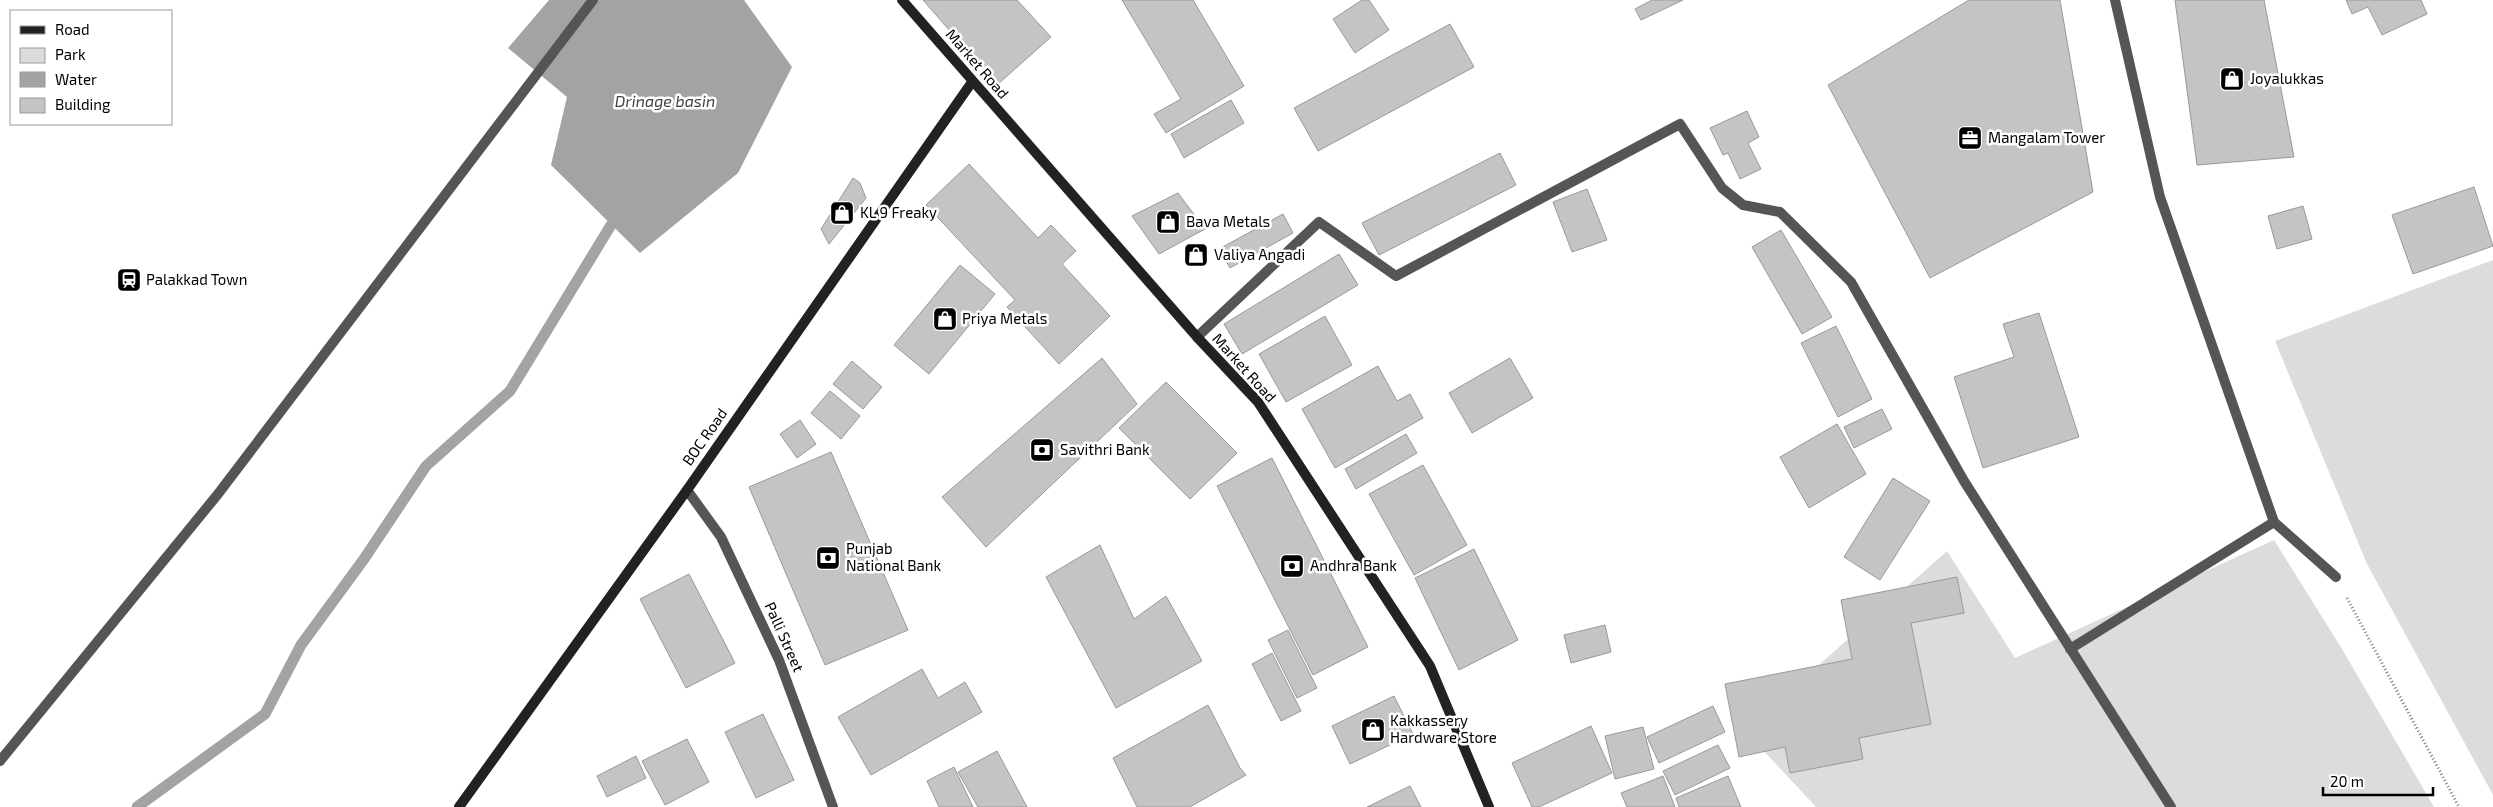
<svg xmlns="http://www.w3.org/2000/svg" width="2493" height="807" font-family="'Exo 2',sans-serif">
<style>
.green{fill:#dcdcdc}
.water{fill:#a3a3a3}
.lines{fill:none;stroke-linecap:round;stroke-linejoin:round}
.stream{stroke:#a3a3a3;stroke-width:11}
.building{fill:#c4c4c4;stroke:#999}
.path{stroke:#777;stroke-width:3;stroke-dasharray:1 2.5;stroke-linecap:butt}
.lane{stroke:#555;stroke-width:10}
.street{stroke:#555;stroke-width:10}
.secondary{stroke:#222;stroke-width:10}
.labels{text-anchor:middle;stroke-width:5;stroke-linejoin:round;paint-order:stroke}
.street-label{font-size:15px;fill:#000;stroke:#fff}
.poi-label{font-size:15px;fill:#000;stroke:#fff;text-anchor:start}
.water-label{font-size:16px;font-style:italic;fill:#444;stroke:#fff}
</style>
<rect width="100%" height="100%" fill="#fff"/>
<g class="green">
<path d="M2493,260v535l-126,-231 -92,-223z"/>
<path d="M2274,540l68,109 92,158h-618l-71,-76 202,-180 68,107z"/>
</g>
<path class="water" d="M549,0h195l48,67 -54,106 -98,80 -89,-88 16,-68 -59,-49z"/>
<g class="lines">
<path class="stream" d="M137,807l128,-93 36,-69 63,-86 62,-93 84,-75 101,-166"/>
</g>
<g class="building">
<path d="M923,0h94l34,37 -54,48z"/>
<path d="M1122,0h71l51,86 -78,47 -12,-19 27,-15z"/>
<path d="M1362,0h7l20,30 -34,23 -22,-34z"/>
<path d="M1652,0h31l-42,20 -6,-11z"/>
<path d="M1969,0h91l33,192 -163,86 -102,-193z"/>
<path d="M2175,0h89l30,157 -97,8z"/>
<path d="M2346,0h75l6,14 -45,21 -14,-28 -16,7z"/>
<path d="M1450,24l24,43 -156,84 -24,-43z"/>
<path d="M1231,100l13,23 -60,35 -13,-24z"/>
<path d="M1747,111l12,26 -11,6 13,26 -21,10 -12,-26 -5,2 -13,-27z"/>
<path d="M1500,153l16,32 -137,70 -17,-32z"/>
<path d="M969,164l69,74 13,-13 25,26 -14,13 48,52 -51,48 -52,-57 8,-7 -89,-95z"/>
<path d="M853,178l7,5 6,15 -37,46 -8,-15z"/>
<path d="M2474,187l19,59 -80,28 -21,-59z"/>
<path d="M1587,189l20,51 -35,12 -19,-50z"/>
<path d="M1178,193l27,36 -46,25 -27,-38z"/>
<path d="M2303,206l9,33 -35,10 -9,-33z"/>
<path d="M1283,214l10,19 -63,35 -11,-19z"/>
<path d="M1781,230l51,87 -30,17 -50,-87z"/>
<path d="M1339,254l19,31 -116,69 -18,-30z"/>
<path d="M960,265l35,29 -66,80 -35,-29z"/>
<path d="M2039,313l40,124 -96,31 -29,-91 60,-20 -11,-33z"/>
<path d="M1325,316l27,49 -66,37 -27,-48z"/>
<path d="M1836,326l36,73 -34,18 -37,-74z"/>
<path d="M1102,358l35,46 -151,143 -44,-50z"/>
<path d="M1510,358l23,40 -61,35 -23,-40z"/>
<path d="M852,361l30,26 -19,22 -30,-25z"/>
<path d="M1378,366l19,35 13,-7 13,24 -88,50 -33,-59z"/>
<path d="M1166,382l71,71 -47,46 -71,-71z"/>
<path d="M830,391l30,25 -19,23 -30,-26z"/>
<path d="M1882,409l10,20 -38,19 -10,-21z"/>
<path d="M800,420l16,24 -19,14 -17,-24z"/>
<path d="M1837,424l29,50 -57,34 -29,-51z"/>
<path d="M1406,434l11,19 -61,36 -11,-20z"/>
<path d="M831,452l77,178 -83,35 -76,-178z"/>
<path d="M1272,458l96,189 -55,28 -96,-189z"/>
<path d="M1423,465l44,80 -53,30 -45,-81z"/>
<path d="M1893,478l37,23 -50,79 -36,-23z"/>
<path d="M1100,545l34,74 32,-23 36,65 -86,47 -70,-131z"/>
<path d="M1474,549l44,91 -59,30 -44,-92z"/>
<path d="M689,574l46,89 -49,25 -46,-89z"/>
<path d="M1957,577l7,36 -53,10 20,101 -72,14 4,21 -73,14 -5,-26 -46,10 -14,-73 127,-25 -11,-59z"/>
<path d="M1605,625l6,27 -40,11 -7,-28z"/>
<path d="M1288,630l29,58 -20,10 -29,-58z"/>
<path d="M1272,653l29,58 -20,10 -29,-57z"/>
<path d="M922,669l16,29 27,-16 17,30 -111,63 -33,-58z"/>
<path d="M1394,696l19,38 -63,30 -18,-38z"/>
<path d="M1208,705l32,63 6,7 -56,32h-53l-24,-49z"/>
<path d="M1713,706l12,26 -66,31 -12,-26z"/>
<path d="M763,714l31,66 -38,18 -31,-66z"/>
<path d="M1591,726l21,47 -73,34h-7l-20,-44z"/>
<path d="M1643,727l11,42 -39,10 -10,-43z"/>
<path d="M687,739l22,43 -44,23 -23,-44z"/>
<path d="M1718,745l12,23 -55,27 -12,-24z"/>
<path d="M997,751l30,56h-49l-20,-35z"/>
<path d="M636,756l10,22 -39,19 -10,-21z"/>
<path d="M954,767l19,40h-34l-12,-26z"/>
<path d="M1663,776l12,31h-48l-6,-14z"/>
<path d="M1728,776l13,31h-62l-3,-9z"/>
<path d="M1410,786l11,21h-54z"/>
</g>
<g class="lines">
<path class="path" d="M2347,598l112,209"/>
<path class="lane" d="M0,761l218,-267 375,-494"/>
<g class="street">
<path d="M2115,0l45,197 114,325 62,55"/>
<path d="M1197,337l122,-115 77,54 284,-152 42,64 21,17 37,7 71,70 113,199 207,326"/>
<path d="M687,490l34,47 58,123 54,147"/>
<path d="M2070,649l204,-127"/>
</g>
<g class="secondary">
<path d="M902,0l295,337 61,65 172,264 59,141"/>
<path d="M459,807l228,-317 285,-408"/>
</g>
</g>
<defs>
<symbol id="shop-square" viewBox="-11 -11 22 22"><rect x="-9" y="-9" width="18" height="18" rx="4" fill="#000" stroke="#fff"/><path d="M-5-2.5h2.3a2.7 3.5 0 0 1 5.4 0H5L5.5 6h-11ZM-1.5-2.5h3a1.5 2.3 0 0 0-3 0Z" fill="#fff"/></symbol>
<symbol id="office-square" viewBox="-11 -11 22 22"><rect x="-9" y="-9" width="18" height="18" rx="4" fill="#000" stroke="#fff"/><path d="M-6-3h4V-5.5h4V-3h4V5H-6ZM-1-4.5V-3h2v-1.5ZM-6 0V1H6V0Z" fill="#fff"/></symbol>
<symbol id="station-square" viewBox="-11 -11 22 22"><rect x="-9" y="-9" width="18" height="18" rx="4" fill="#000" stroke="#fff"/><path d="M-3-6H3Q5-6 5-4V2Q5 4 3 4L4.5 6H3L1.5 4h-3L-3 6H-4.5L-3 4Q-5 4-5 2V-4Q-5-6-3-6ZM-3.5-4v3h7v-3ZM-3.5 1v1.5H-2V1ZM2 1v1.5H3.5V1Z" fill="#fff"/></symbol>
<symbol id="bank-square" viewBox="-11 -11 22 22"><rect x="-9" y="-9" width="18" height="18" rx="4" fill="#000" stroke="#fff"/><path d="M-6-4H6V4H-6ZM0-2.3a2.3 2.3 0 1 0 0 4.6a2.3 2.3 0 1 0 0-4.6Z" fill="#fff"/></symbol>
</defs>
<g fill-rule="evenodd">
<use href="#shop-square" x="2218" y="65" width="28" height="28"/>
<use href="#office-square" x="1956" y="124" width="28" height="28"/>
<use href="#shop-square" x="828" y="199" width="28" height="28"/>
<use href="#shop-square" x="1154" y="208" width="28" height="28"/>
<use href="#shop-square" x="1182" y="241" width="28" height="28"/>
<use href="#station-square" x="115" y="266" width="28" height="28"/>
<use href="#shop-square" x="931" y="305" width="28" height="28"/>
<use href="#bank-square" x="1028" y="436" width="28" height="28"/>
<use href="#bank-square" x="814" y="544" width="28" height="28"/>
<use href="#bank-square" x="1278" y="552" width="28" height="28"/>
<use href="#shop-square" x="1359" y="716" width="28" height="28"/>
</g>
<g class="labels">
<g class="street-label">
<text transform="translate(977 64) rotate(49)" y="5">Market Road</text>
<text transform="translate(1244 368) rotate(48)" y="5">Market Road</text>
<text transform="translate(705 437) rotate(-55)" y="5">BOC Road</text>
<text transform="translate(784 637) rotate(66)" y="5">Palli Street</text>
</g>
<g class="poi-label">
<text x="2250" y="84">Joyalukkas</text>
<text x="1988" y="143">Mangalam Tower</text>
<text x="860" y="218">KL 9 Freaky</text>
<text x="1186" y="227">Bava Metals</text>
<text x="1214" y="260">Valiya Angadi</text>
<text x="146" y="285">Palakkad Town</text>
<text x="962" y="324">Priya Metals</text>
<text x="1060" y="455">Savithri Bank</text>
<text x="846" y="554">Punjab<tspan x="846" dy="17">National Bank</tspan></text>
<text x="1310" y="571">Andhra Bank</text>
<text x="1390" y="726">Kakkassery<tspan x="1390" dy="17">Hardware Store</tspan></text>
</g>
<g class="water-label">
<text x="665" y="107">Drinage basin</text>
</g>
</g>
<rect x="10" y="10" width="162" height="115" fill="#ffffff" stroke="#999999"/>
<rect x="20" y="26" width="25" height="8" fill="#222222" stroke="#999999"/>
<text x="55" y="35" font-size="15" fill="#000000">Road</text>
<rect x="20" y="48" width="25" height="15" fill="#dcdcdc" stroke="#999999"/>
<text x="55" y="60" font-size="15" fill="#000000">Park</text>
<rect x="20" y="72" width="25" height="15" fill="#a3a3a3" stroke="#999999"/>
<text x="55" y="85" font-size="15" fill="#000000">Water</text>
<rect x="20" y="98" width="25" height="15" fill="#c4c4c4" stroke="#999999"/>
<text x="55" y="110" font-size="15" fill="#000000">Building</text>
<path d="M2323 787v8h110v-8" fill="none" stroke="#000000" stroke-width="2.5"/>
<text x="2330" y="787" font-size="15" fill="#000000" stroke="#ffffff" stroke-width="4" paint-order="stroke">20 m</text>
</svg>
